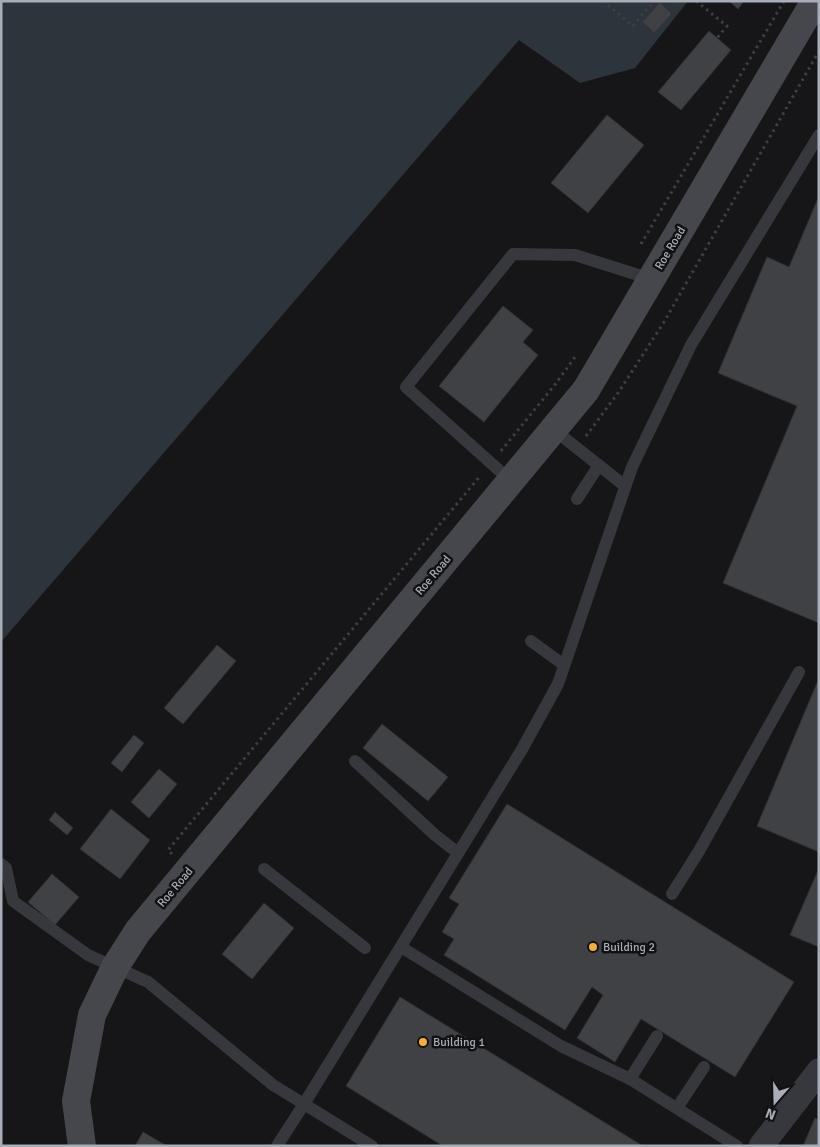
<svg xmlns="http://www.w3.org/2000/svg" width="820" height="1147" font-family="Signika,sans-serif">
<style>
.water{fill:#2c353c}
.building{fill:#404145;stroke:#303034}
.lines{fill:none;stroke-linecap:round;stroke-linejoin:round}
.path{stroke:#3d3f44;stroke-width:3;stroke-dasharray:2.5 4;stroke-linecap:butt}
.lane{stroke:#37383d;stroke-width:12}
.street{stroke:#37383d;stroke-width:25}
.secondary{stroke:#45474d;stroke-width:28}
.poi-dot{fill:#f2b134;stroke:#111113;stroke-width:2}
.labels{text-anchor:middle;stroke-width:5;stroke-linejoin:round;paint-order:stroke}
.street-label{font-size:12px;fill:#a8adb8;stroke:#111113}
.poi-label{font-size:12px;fill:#a8adb8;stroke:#111113;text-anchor:start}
</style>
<rect width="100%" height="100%" fill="#161618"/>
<path class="water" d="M1,1h687l-53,67 -55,15 -61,-43 -518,602z"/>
<g class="building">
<path d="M729,1h15l-6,8z"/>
<path d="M660,2l12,12 -18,19 -12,-11z"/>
<path d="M709,31l22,19 -50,60 -23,-18z"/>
<path d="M607,115l37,30 -56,68 -37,-30z"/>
<path d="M819,196v427l-96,-40 74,-177 -79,-33 49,-116 22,10z"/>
<path d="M503,306l30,24 -10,12 15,13 -54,67 -45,-36z"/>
<path d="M217,645l19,16 -53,63 -19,-16z"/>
<path d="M819,678v174l-62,-26z"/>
<path d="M382,724l66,53 -20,24 -65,-53z"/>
<path d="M134,735l10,8 -22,29 -11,-9z"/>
<path d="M159,769l18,15 -28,34 -18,-16z"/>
<path d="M507,804l287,178 -59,95 -94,-58 -26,43 -38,-24 26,-43 -11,-8 -27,43 -121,-75 10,-16 -12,-7 17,-28 -10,-6z"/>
<path d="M111,809l39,31 -30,39 -40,-30z"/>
<path d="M55,812l18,16 -6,7 -18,-15z"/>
<path d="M819,868v79l-29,-12z"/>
<path d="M52,874l27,23 -24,28 -27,-23z"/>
<path d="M264,903l30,25 -42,51 -30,-25z"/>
<path d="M400,997l243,149h-200l-97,-60z"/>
<path d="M815,1118l4,2v26h-16z"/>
<path d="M143,1132l24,14h-32z"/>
</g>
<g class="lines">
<g class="path">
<path d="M603,1l30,25 21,-25"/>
<path d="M696,1l31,25 -10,12"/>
<path d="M641,244l143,-243"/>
<path d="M586,436l32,-43 46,-71 155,-271"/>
<path d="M501,451l56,-69 18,-25"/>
<path d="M172,854l-4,-4 313,-375"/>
</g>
<g class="lane">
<path d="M553,429l72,57"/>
<path d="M511,481l-105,-94 107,-133 62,1 76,24"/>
<path d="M577,499l22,-34"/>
<path d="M531,641l33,24"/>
<path d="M355,761l80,74 23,18"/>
<path d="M1,864l5,4 7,33 75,54 60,27 125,103 31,19 -27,42"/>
<path d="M264,869l101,79"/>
<path d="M672,894l27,-43 100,-179"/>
<path d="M401,947l160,99 69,33"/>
<path d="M657,1036l-27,43 107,67"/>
<path d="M677,1108l27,-41"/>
<path d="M372,1146l-68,-42 217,-353 37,-67 74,-217 59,-122 128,-210"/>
</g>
<path class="street" d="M761,1146l58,-75"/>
<path class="secondary" d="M82,1146l-6,-45 16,-86 23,-48 23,-36 448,-541 229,-389"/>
</g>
<g class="poi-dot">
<circle cx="593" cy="947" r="5"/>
<circle cx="423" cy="1042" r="5"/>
</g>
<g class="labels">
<g class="street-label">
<text transform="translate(670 248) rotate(-59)" y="4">Roe Road</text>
<text transform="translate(433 575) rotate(-50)" y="4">Roe Road</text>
<text transform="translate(175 887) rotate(-50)" y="4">Roe Road</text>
</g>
<g class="poi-label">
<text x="603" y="951">Building 2</text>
<text x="433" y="1046">Building 1</text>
</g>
</g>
<rect width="820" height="1147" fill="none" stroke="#a8adb8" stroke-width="5"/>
<g transform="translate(775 1102) rotate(200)" stroke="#111113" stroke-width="4" paint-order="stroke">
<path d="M0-4L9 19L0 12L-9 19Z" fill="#a8adb8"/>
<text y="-8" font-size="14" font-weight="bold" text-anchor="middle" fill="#a8adb8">N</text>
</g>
</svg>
